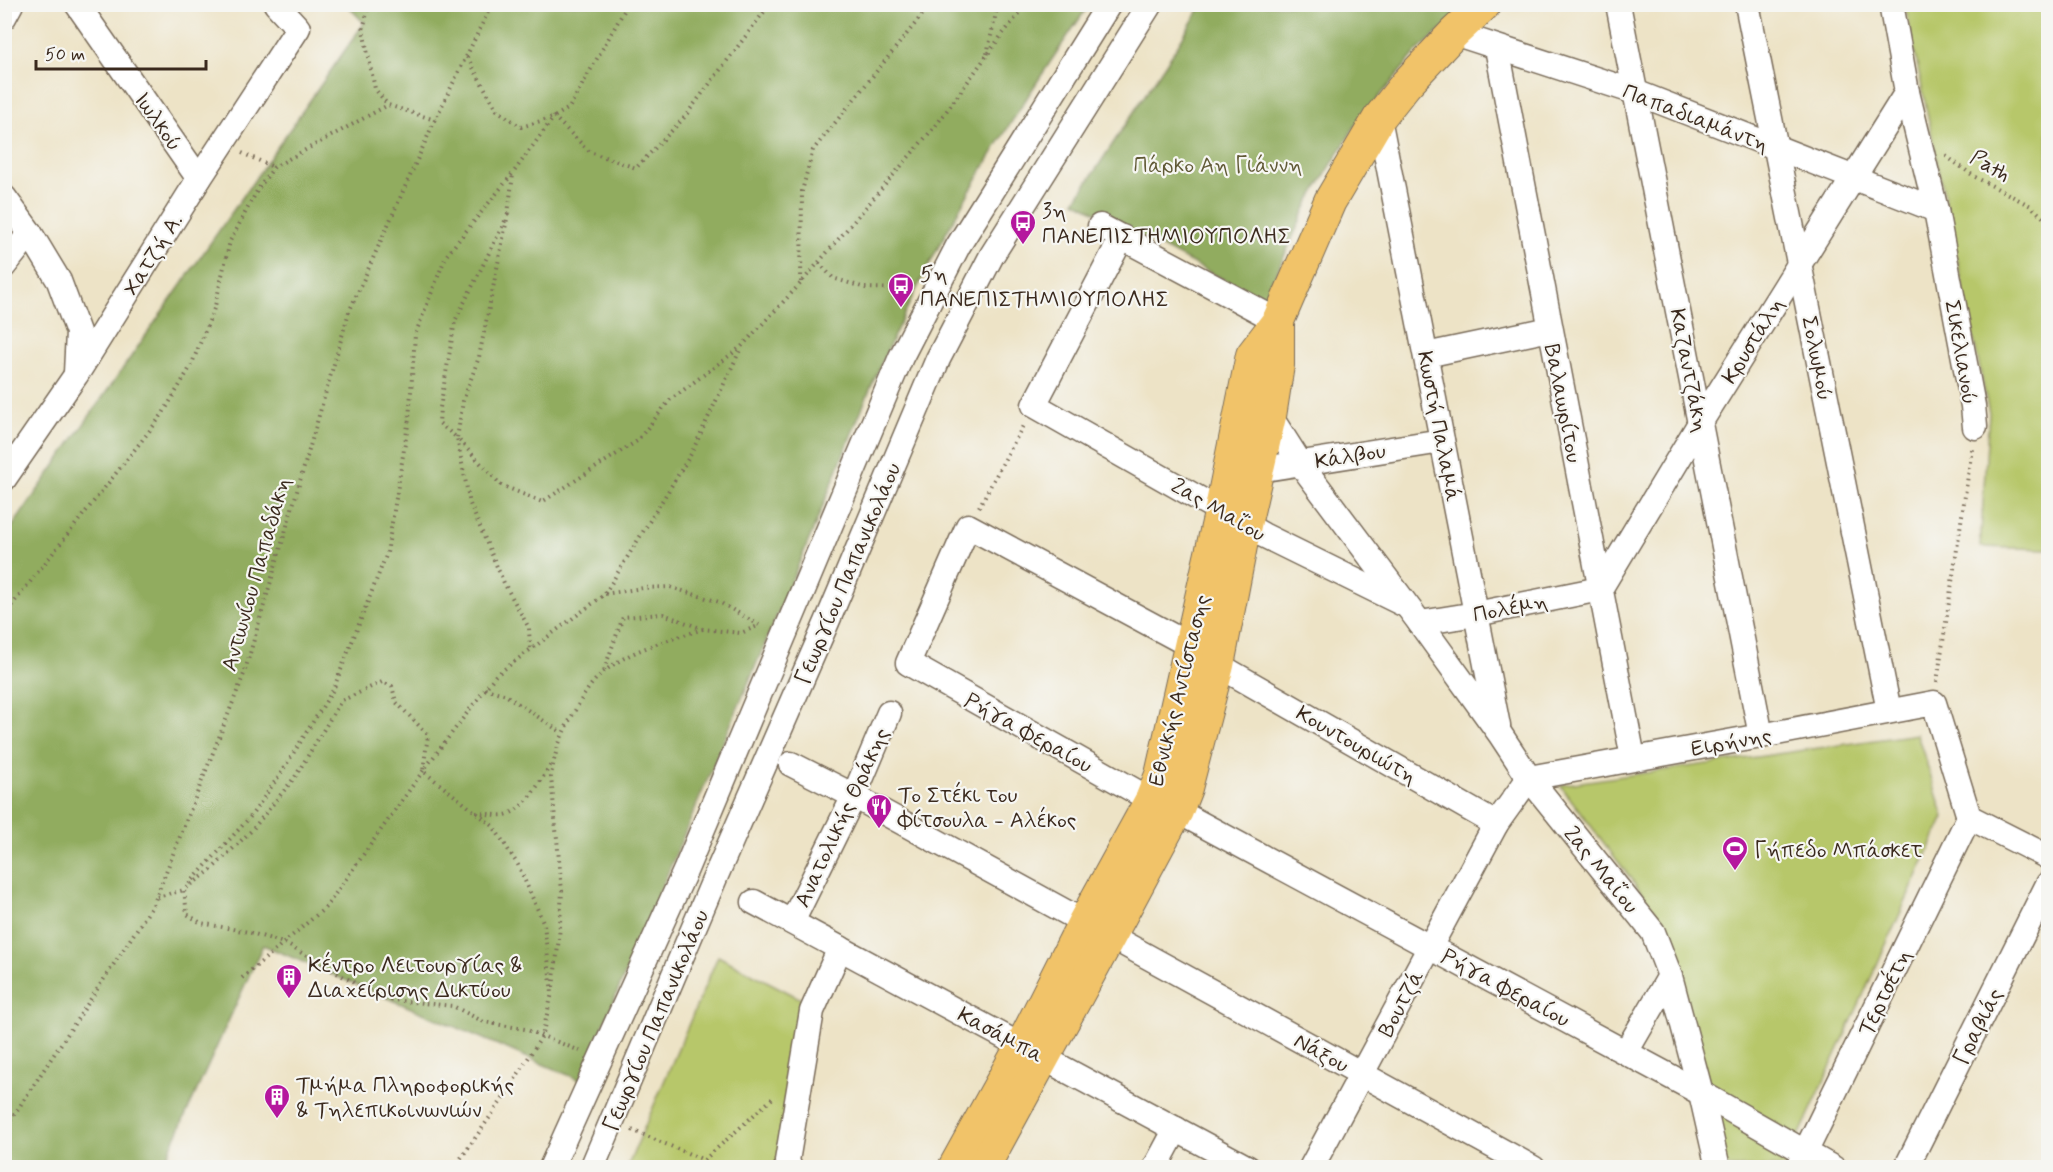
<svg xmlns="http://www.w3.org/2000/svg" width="2053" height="1172" font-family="Mynerve,sans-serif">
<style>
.green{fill:#b7c76a;stroke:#797844;stroke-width:1.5}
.forest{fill:#91ac5e;stroke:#666b3e;stroke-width:1.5}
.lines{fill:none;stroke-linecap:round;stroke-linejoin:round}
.minor-casing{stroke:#796b59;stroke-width:27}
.major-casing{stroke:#796b59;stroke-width:34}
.path{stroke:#796b59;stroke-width:4;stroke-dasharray:1.5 4.5;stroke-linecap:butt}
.minor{stroke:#fff;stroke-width:24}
.major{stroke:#f1c369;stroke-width:32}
.labels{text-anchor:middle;stroke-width:4.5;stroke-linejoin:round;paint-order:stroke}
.street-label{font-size:22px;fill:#3b2a1e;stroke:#f6f6f2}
.park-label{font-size:22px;fill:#605935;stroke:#f6f6f2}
.poi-label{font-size:22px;fill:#3b2a1e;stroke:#f6f6f2;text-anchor:start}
</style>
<rect width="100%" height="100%" fill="#f6f6f2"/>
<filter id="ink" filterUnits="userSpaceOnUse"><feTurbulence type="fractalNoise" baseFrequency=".0167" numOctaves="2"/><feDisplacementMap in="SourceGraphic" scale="12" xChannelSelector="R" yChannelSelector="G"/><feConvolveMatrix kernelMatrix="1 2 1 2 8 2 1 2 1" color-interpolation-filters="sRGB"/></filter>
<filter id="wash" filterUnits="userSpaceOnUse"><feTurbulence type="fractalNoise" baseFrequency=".008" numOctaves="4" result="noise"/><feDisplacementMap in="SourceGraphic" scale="24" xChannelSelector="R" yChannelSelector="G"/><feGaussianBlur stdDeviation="1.35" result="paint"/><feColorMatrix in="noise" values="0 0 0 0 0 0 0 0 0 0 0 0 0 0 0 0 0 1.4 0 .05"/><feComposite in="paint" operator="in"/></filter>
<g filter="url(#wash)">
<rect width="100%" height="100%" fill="#ede3c6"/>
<g class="green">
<path d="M1905,5h143v544l-68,-2 9,-134z"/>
<path d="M1917,734l27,83 -159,350h-63l-53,-238 -109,-144z"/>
<path d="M718,956l89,46 -25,165 -155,1z"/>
</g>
<g class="forest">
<path d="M347,5h742c-76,109 -147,224 -202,346 -32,69 -57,141 -87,210 -75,173 -148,346 -220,519l-317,-135 -101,222 -157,1v-631l359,-514z"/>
<path d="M1202,5h268l-53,46 -62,75 -47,77 -44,98 -189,-100 103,-156z"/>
</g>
</g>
<g filter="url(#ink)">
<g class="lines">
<defs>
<g id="minor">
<path d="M77,4l122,175"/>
<path d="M1618,4l143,732"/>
<path d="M1747,4l142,707"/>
<path d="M1891,4l16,88 29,118 37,196 2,21"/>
<path d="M4,17l7,-13"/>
<path d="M1454,33l181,59 301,118"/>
<path d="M1497,48l136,710"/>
<path d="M1379,118l119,608"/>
<path d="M4,197l26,36 29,48 19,51 -2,41"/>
<path d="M1100,226l178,95"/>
<path d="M1122,237l-88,168 229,130 140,69"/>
<path d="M4,266l26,-33"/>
<path d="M1426,355l124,-26"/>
<path d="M1270,416l30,47 120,160 80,111 29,44 124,154 17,44 31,117 17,75"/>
<path d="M1258,470l184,-29"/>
<path d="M4,479l72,-104 123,-196 99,-151 -22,-24"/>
<path d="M1420,623l56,-9 124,-25 100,-166 207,-331"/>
<path d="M1218,665l278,159"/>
<path d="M791,764l63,32 230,126"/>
<path d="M1151,800l-243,-137 60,-137 223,120"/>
<path d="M1177,811l524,282 132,75"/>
<path d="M754,902l494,266"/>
<path d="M792,922l62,-126 35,-83"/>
<path d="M1110,936l423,232"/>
<path d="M1626,1052l44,-76"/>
<path d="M1799,1165l170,-348"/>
<path d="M551,1168l135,-299 215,-512 57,-111 151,-242"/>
<path d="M592,1168l122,-288 113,-258 111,-263 54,-104 158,-251"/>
<path d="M790,1168l-3,-7 25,-150 28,-63"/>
<path d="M1155,1168l21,-39"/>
<path d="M1311,1168l185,-344 33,-46 232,-42 173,-33 35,114 79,40"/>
<path d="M1906,1168l142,-284"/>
</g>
<g id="major">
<path d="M954,1168l68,-123 62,-123 67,-122 10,-25 60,-266 31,-154 26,-34 52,-120 49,-83 27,-34 48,-51 31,-29"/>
<path d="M983,1168l127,-232 67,-125 9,-23 32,-123 27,-140 25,-109 8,-51v-44"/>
</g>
</defs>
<use href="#minor" class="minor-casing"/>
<use href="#major" class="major-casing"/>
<g class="path">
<path d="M369,4l-6,26 12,59 13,16"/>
<path d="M987,54l11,-50"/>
<path d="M467,57l30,53 24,17 33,-10 15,-9 59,-104"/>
<path d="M242,153l31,14"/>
<path d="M1946,156l29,21 56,29 17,16"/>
<path d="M508,214l-29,143 -16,44 -6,37 44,47 41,17 95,-61 33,-41 71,-53 60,-64 136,-159 64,-88 26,-32"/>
<path d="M508,214l5,-40"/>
<path d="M505,221l-50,100 -15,87 -1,15 18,15 13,66 34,79 25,45 1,21"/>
<path d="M819,263l14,15 32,10 47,1"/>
<path d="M801,282l1,-91 11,-41 118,-146"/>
<path d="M979,507l45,-83"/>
<path d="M605,594l38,-6 27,-1 49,15 40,23"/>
<path d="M4,615l158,-200 29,-49 24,-60 15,-65 28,-52 16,-22 114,-62 47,15"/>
<path d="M604,670l19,-53 40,-3 40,15 38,4 19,-8"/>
<path d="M1937,682l35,-233"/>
<path d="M485,689l19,5 58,39"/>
<path d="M476,813c9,0 19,3 28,2 19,-2 38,-36 47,-51"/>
<path d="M189,884l62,-68 30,-43 52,-83 54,-137 22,-134 6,-84 31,-79 67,-83 41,-56 36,35 46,16 47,-49 87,-115"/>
<path d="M157,897l27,-7"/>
<path d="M242,978l84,-71 97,-136 72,-95 109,-81 87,-141 50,-106"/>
<path d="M553,987l6,-49 3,-47 -11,-114c3,-23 10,-42 21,-61 9,-16 18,-34 33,-45 28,-23 65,-31 98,-42"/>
<path d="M4,1130l149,-225 91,-231 105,-362 86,-192 57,-116"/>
<path d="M632,1130l72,30 70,-63"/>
<path d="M454,1168l48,-68 40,-64 10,-43 -8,-69 -26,-59 -25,-39 -70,-55 5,-36 -32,-33 -4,-16 -10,-4 -41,19 -46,76 -43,53 -41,40 -27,20 3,24 14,9 47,9 36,11 99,56 70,7 31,16 41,7 55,22"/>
</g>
<use href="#minor" class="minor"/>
<use href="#major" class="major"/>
</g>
</g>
<defs>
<symbol id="bus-pin" viewBox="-11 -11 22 30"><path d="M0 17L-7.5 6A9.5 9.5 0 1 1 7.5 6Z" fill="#b5179e" stroke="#f6f6f2"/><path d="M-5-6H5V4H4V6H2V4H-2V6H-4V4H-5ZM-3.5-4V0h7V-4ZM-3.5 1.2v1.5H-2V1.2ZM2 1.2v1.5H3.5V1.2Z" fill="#fff"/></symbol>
<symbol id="restaurant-pin" viewBox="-11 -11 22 30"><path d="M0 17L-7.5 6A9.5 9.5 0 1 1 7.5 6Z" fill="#b5179e" stroke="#f6f6f2"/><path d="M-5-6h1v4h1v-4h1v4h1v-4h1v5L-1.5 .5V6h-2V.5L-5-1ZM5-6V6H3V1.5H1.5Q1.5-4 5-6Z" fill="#fff"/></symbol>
<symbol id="stadium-pin" viewBox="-11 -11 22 30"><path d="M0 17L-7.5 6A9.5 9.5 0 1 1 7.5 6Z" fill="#b5179e" stroke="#f6f6f2"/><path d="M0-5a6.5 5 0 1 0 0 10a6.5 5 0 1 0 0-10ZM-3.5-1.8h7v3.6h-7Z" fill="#fff"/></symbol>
<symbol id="building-pin" viewBox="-11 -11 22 30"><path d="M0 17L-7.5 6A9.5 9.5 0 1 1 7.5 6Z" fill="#b5179e" stroke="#f6f6f2"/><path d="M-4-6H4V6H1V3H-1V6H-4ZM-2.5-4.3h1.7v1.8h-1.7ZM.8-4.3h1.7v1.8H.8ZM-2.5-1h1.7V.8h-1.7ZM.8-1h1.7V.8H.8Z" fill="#fff"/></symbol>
</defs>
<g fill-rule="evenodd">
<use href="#bus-pin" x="1008" y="208" width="30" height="40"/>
<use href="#bus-pin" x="886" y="271" width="30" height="40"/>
<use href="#restaurant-pin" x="864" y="792" width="30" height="40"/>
<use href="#stadium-pin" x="1720" y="834" width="30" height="40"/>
<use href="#building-pin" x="274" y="962" width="30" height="40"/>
<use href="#building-pin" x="262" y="1082" width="30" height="40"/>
</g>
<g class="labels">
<g class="street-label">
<text transform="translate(1696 117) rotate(21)" y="8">Παπαδιαμάντη</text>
<text transform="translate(159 121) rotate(55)" y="8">Ιωλκού</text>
<text transform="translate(1991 165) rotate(31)" y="8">Path</text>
<text transform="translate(152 254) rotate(-58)" y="8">Χατζή Α.</text>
<text transform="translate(1752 340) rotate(-58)" y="8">Κρυστάλη</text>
<text transform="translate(1962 352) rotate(80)" y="8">Σικελιανού</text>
<text transform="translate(1818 358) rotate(79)" y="8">Σολωμού</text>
<text transform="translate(1690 370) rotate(79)" y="8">Καζαντζάκη</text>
<text transform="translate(1564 403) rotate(79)" y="8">Βαλαωρίτου</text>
<text transform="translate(1440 426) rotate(79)" y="8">Κωστή Παλαμά</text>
<text transform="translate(1350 455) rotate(-9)" y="8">Κάλβου</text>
<text transform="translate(1219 509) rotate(30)" y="8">2ας Μαΐου</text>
<text transform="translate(847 573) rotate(-67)" y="8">Γεωργίου Παπανικολάου</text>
<text transform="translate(255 574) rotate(-74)" y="8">Αντωνίου Παπαδάκη</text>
<text transform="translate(1510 607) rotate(-11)" y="8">Πολέμη</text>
<text transform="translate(1178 690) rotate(-76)" y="8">Εθνικής Αντίστασης</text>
<text transform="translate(1029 732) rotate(29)" y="8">Ρήγα Φεραίου</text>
<text transform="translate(1731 741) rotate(-10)" y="8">Ειρήνης</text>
<text transform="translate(1357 744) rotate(30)" y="8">Κουντουριώτη</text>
<text transform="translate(841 817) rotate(-65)" y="8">Ανατολικής Θράκης</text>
<text transform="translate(1602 869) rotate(51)" y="8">2ας Μαΐου</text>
<text transform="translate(1506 987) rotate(28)" y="8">Ρήγα Φεραίου</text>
<text transform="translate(1884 992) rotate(-64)" y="8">Τερτσέτη</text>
<text transform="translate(1400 1003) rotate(-62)" y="8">Βουτζά</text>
<text transform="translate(655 1020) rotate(-67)" y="8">Γεωργίου Παπανικολάου</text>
<text transform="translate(1977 1026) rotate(-63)" y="8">Γραβιάς</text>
<text transform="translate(1001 1034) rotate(28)" y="8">Κασάμπα</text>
<text transform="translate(1322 1052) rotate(29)" y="8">Νάξου</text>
</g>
<g class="park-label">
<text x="1218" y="172">Πάρκο Αη Γιάννη</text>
</g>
<g class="poi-label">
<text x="1042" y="218">3η<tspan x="1042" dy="25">ΠΑΝΕΠΙΣΤΗΜΙΟΥΠΟΛΗΣ</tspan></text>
<text x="920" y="281">5η<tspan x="920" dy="25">ΠΑΝΕΠΙΣΤΗΜΙΟΥΠΟΛΗΣ</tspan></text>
<text x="898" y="802">Το Στέκι του<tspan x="898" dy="25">Φίτσουλα - Αλέκος</tspan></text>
<text x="1754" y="857">Γήπεδο Μπάσκετ</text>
<text x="308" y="972">Κέντρο Λειτουργίας &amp;<tspan x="308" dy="25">Διαχείρισης Δικτύου</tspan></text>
<text x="296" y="1092">Τμήμα Πληροφορικής<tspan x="296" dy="25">&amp; Τηλεπικοινωνιών</tspan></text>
</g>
</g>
<rect width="2053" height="1172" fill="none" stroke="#f6f6f2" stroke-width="24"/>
<path d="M36 60v9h170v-9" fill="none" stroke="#3b2a1e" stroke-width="3"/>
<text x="45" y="60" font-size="18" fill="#3b2a1e" stroke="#f6f6f2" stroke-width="4.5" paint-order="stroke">50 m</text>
</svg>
